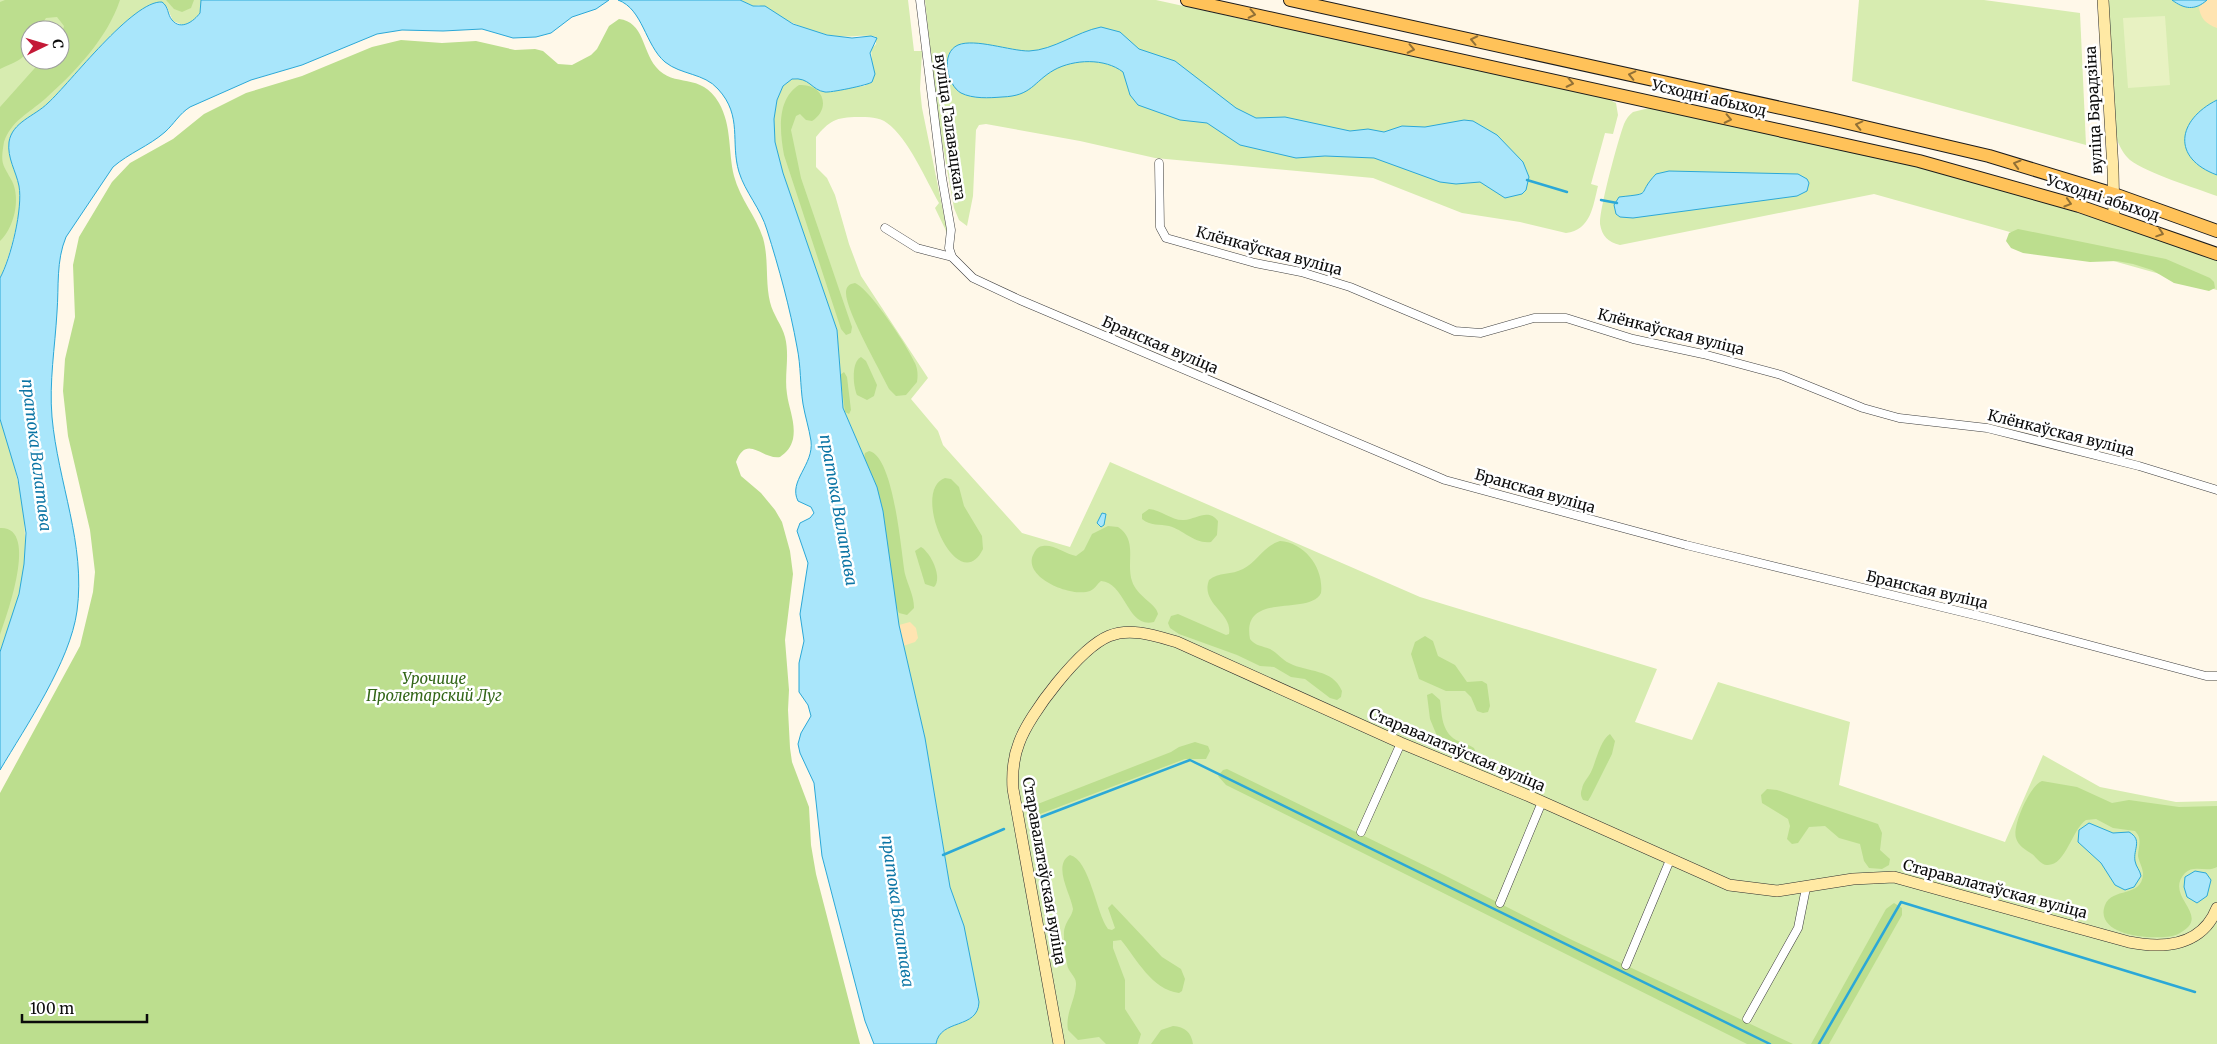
<svg xmlns="http://www.w3.org/2000/svg" width="2217" height="1044" font-family="Merriweather,serif">
<style>
.green{fill:#d7ecb0;fill-rule:evenodd}
.forest{fill:#bcde8e}
.sand{fill:#ffe4b1}
.pitch{fill:#e8f2c2}
.water{fill:#a9e6fb;stroke:#2ba8d7}
.lines{fill:none;stroke-linecap:round;stroke-linejoin:round}
.stream{stroke:#2ba8d7;stroke-width:2.5}
.street-casing{stroke:#3e3e3e;stroke-width:9}
.secondary-casing{stroke:#2d2d2d;stroke-width:12}
.primary-casing{stroke:#1c1c1c;stroke-width:14}
.street{stroke:#fff;stroke-width:8}
.secondary{stroke:#ffe9a4;stroke-width:11}
.primary{stroke:#ffc259;stroke-width:12}
.oneway{stroke:#917036}
.labels{text-anchor:middle;stroke-width:5;stroke-linejoin:round;paint-order:stroke}
.street-label{font-size:15px;fill:#0b0b0b;stroke:#fff}
.park-label{font-size:15px;font-style:italic;fill:#326617;stroke:#fff}
.water-label{font-size:16px;font-style:italic;fill:#0c75a5;stroke:#fff}
</style>
<rect width="100%" height="100%" fill="#fff8e9"/>
<g class="green">
<path d="M0,0h201c3,14 -6,21 -18,25l-10,-4 -6,-14 -5,-5c-29,-2 -92,81 -114,101 -12,12 -32,18 -38,35 -5,17 6,32 9,48 4,23 -9,71 -19,92zM30,30h30v30h-30z"/>
<path d="M740,0h168l6,51h8l-2,38 2,19 26,127 -13,-27 4,-5c-13,-23 -31,-65 -52,-80 -7,-6 -20,-6 -29,-6 -22,0 -29,4 -42,20v30l11,11 8,17 14,49 12,32 67,102 -17,21 27,32 5,14 79,88 48,14 40,-85 310,135 237,72 -22,53 57,18 26,-58 132,40 -11,63 166,57 38,-87 57,32 76,15 41,-1v243h-1281c4,-25 42,-15 43,-42l-19,-87 -10,-28 -25,-149 -26,-113 -30,-157 -26,-60 -6,-78 -54,-157 -8,-31 -1,-23 3,-19 6,-14 9,-7h11l15,10 13,3 15,-5 19,-1 7,-25 -1,-12 5,-5v-7c-12,-3 -27,1 -40,-1 -27,-3 -53,-17 -77,-31l-6,1z"/>
<path d="M925,0h231l452,99 8,4 2,12 -5,19 -8,-1 -14,51 7,2c-5,20 -7,44 -32,47l-46,-11 -58,-9 -89,-35 -218,-20 -75,-17 -94,-17 -7,1 -3,5 -3,66 -6,30 -8,-6 -5,-12 -17,-94z"/>
<path d="M1859,0h125l96,13 6,132 -234,-64z"/>
<path d="M2107,0h110v196c-22,-8 -70,-23 -87,-36 -7,-6 -11,-15 -14,-23z"/>
<path d="M1649,108c67,14 135,25 201,41 124,31 247,67 367,111v30l-343,-96 -254,51c-12,-3 -18,-9 -20,-21 -1,-14 18,-84 24,-100 2,-5 5,-9 9,-12z"/>
<path d="M0,419c19,57 34,115 19,174 -4,20 -13,39 -19,59z"/>
</g>
<g class="forest">
<path d="M5,0h115c-13,39 -45,72 -75,99 -16,14 -34,22 -41,43 -4,23 -1,22 8,39 9,18 2,47 -12,60v-134l42,-47h18v-19l4,-15 -7,-9 -11,1 -8,12h-8c0,28 -6,28 -30,39v-67z"/>
<path d="M166,0h28l-3,8 -9,4 -8,-3z"/>
<path d="M619,19c25,3 23,31 37,48 18,22 45,4 63,36 13,23 9,48 15,73 6,23 22,40 29,62 6,21 2,43 7,64 3,13 12,23 15,35 5,19 -1,38 2,57 2,15 9,29 6,45 -2,8 -6,13 -13,18 -18,3 -33,-24 -44,5l5,14 20,17 14,17 7,12 8,29 3,23 -8,66 4,50 -1,20 2,38 2,14 17,45 2,38 5,29 44,170h-860v-251l80,-147 13,-54 2,-20 -5,-42 -22,-94 -5,-45 2,-32 10,-42 -2,-52 6,-28 33,-55 18,-19 43,-24 31,-25 42,-21 56,-17 70,-29 29,-7 41,3 34,-2 39,9 20,-1 8,2 15,13 14,1 19,-10 6,-6 12,-23z"/>
<path d="M799,85c24,-2 33,23 13,36l-6,-1 -6,-6 -4,2 -5,14 10,48 51,149 -1,6 -5,2 -5,-6 -57,-174c-4,-23 -8,-55 15,-70z"/>
<path d="M2018,229l148,30 44,19 4,4 1,6 -6,3 -35,-8 -22,-13 -19,-6 -16,-3 -27,1 -67,-9 -12,-5 -5,-7 3,-8z"/>
<path d="M855,283c15,6 53,64 60,80 3,7 3,13 2,19l-11,13 -10,1 -7,-7c-9,-19 -43,-78 -43,-96 0,-4 1,-7 5,-9z"/>
<path d="M861,357l5,4 11,24 -3,11 -7,4 -10,-5c-4,-9 -6,-33 4,-38z"/>
<path d="M844,372l3,5 4,33 -2,4 -4,-2 -5,-37z"/>
<path d="M869,451c25,5 32,101 36,123 3,12 9,21 9,34l-7,7 -8,-2 -4,-8c-8,-54 -8,-96 -31,-147l1,-5z"/>
<path d="M945,478l6,1 8,8 5,19 18,30 1,13c-25,51 -74,-58 -38,-71z"/>
<path d="M1149,509c13,1 23,12 35,11 13,-1 24,-12 34,1l-1,14 -6,7c-17,2 -27,-12 -42,-16 -9,-2 -19,0 -27,-7v-5z"/>
<path d="M1108,526l10,1c20,13 8,35 14,54 5,16 24,22 26,33l-4,8c-27,7 -28,-39 -53,-41 -4,3 -6,8 -11,10 -18,7 -70,-14 -56,-38 2,-4 5,-7 9,-7 10,-2 23,8 33,10l8,-6 8,-16z"/>
<path d="M0,528c40,-2 6,89 0,107z"/>
<path d="M1280,541c26,2 44,28 41,52 -12,24 -80,-3 -71,46 5,7 13,7 20,10 8,4 12,11 19,14 19,10 43,5 53,28l-1,6 -4,3 -7,-2 -25,-19 -14,-2 -17,-10 -14,-1 -23,-11 -58,-21 -9,-6 -2,-5 3,-7 7,-2 48,21 3,-1c4,-21 -29,-30 -20,-54 9,-8 23,-5 34,-11 14,-7 22,-24 37,-28z"/>
<path d="M921,547c10,6 22,31 13,40l-9,-3 -10,-33z"/>
<path d="M1425,636l8,5 5,15 17,9 12,17 15,-1 5,3 3,22 -2,6 -5,1 -6,-2 -6,-14 -6,-6h-19l-27,-12 -8,-25 4,-12z"/>
<path d="M1432,693l8,7c2,14 1,31 16,40 6,3 12,4 18,8l3,7 -3,4 -23,-10 -14,-13 -7,-17 -3,-24z"/>
<path d="M1610,734l5,7 -3,13 -21,42 -3,5 -5,-1c-2,-4 -3,-6 -1,-11 1,-7 6,-11 9,-17 5,-10 9,-32 19,-38z"/>
<path d="M1195,742l13,4 2,5 -4,8h-21l-150,57 -7,-1 -1,-4 3,-4 141,-55 8,-5z"/>
<path d="M1227,769l217,106 126,64 223,105h-46l-521,-259 -8,-9 5,-6z"/>
<path d="M2042,781l35,6 35,16 17,-3 50,7 38,-1v61c-10,6 -23,-3 -32,6 -23,25 32,43 -9,62 -19,6 -83,2 -71,-30 7,-18 37,-7 38,-31 0,-6 -4,-12 -5,-18 0,-9 5,-17 -3,-25l-22,-3 -17,-9 -10,1c-14,9 -20,46 -39,45 -6,0 -10,-7 -15,-11 -6,-4 -14,-8 -16,-16 -4,-12 14,-53 26,-57z"/>
<path d="M1767,789l10,1 101,34 4,9 -2,17 10,9 -1,6 -7,4 -13,-1 -5,-7 -4,-17 -21,-6 -14,-12 -16,1 -11,16 -6,1 -5,-5 3,-13 -2,-7 -26,-16 -1,-8z"/>
<path d="M1070,855c20,5 26,58 38,74l4,1 3,-2 -7,-20 4,-4 50,53 19,12 4,10 -3,12 -3,2c-27,-3 -43,-35 -58,-53l-8,1v7l12,32v29l16,25 -3,10h-32l-7,-7 -21,3 -10,-10c-3,-16 7,-29 8,-45 1,-9 -8,-12 -9,-21 -1,-8 -5,-31 -2,-37 2,-7 7,-11 8,-18 -2,-15 -21,-44 -3,-54z"/>
<path d="M1894,903l8,5v7l-73,129h-18l75,-135z"/>
<path d="M1173,1026c12,1 18,6 20,18h-42l10,-14z"/>
</g>
<g class="sand">
<path d="M2207,0h10v28c-11,-4 -17,-10 -18,-21z"/>
<path d="M910,622l6,6 2,10 -3,4 -12,4 -4,-21z"/>
</g>
<path class="pitch" d="M2165,16l5,69 -42,3 -5,-70z"/>
<g class="water">
<path d="M201,0h408l-13,9 -24,8 -21,16 -15,4 -23,1 -31,-9 -39,2 -41,-1 -25,4 -75,31 -51,15 -61,27c-11,7 -16,17 -25,25 -16,14 -36,21 -52,35l-47,70c-10,24 -7,49 -9,75 -2,35 -8,70 -5,105 6,66 34,127 25,194 -7,51 -51,115 -77,159v-118l19,-58 5,-30 2,-31 -8,-54 -18,-60v-141c11,-20 23,-70 19,-92 -3,-15 -12,-28 -10,-44 3,-20 26,-26 39,-39 22,-20 85,-103 114,-101 7,5 5,12 10,18 9,11 22,1 28,-7z"/>
<path d="M618,0h122l13,6h12l28,18 34,11 25,3 19,-2 6,2 -7,15 5,21 -3,8c-3,3 -43,11 -47,10 -14,-2 -15,-15 -33,-13l-9,7 -6,14 -3,19 1,23 8,31 54,157 6,78 34,79 6,24 16,114 26,113 25,149 14,39 15,76c-1,28 -39,16 -43,42h-62l-9,-23 -43,-165 -8,-73 -14,-30 -2,-9 3,-11 10,-17 -3,-11 -9,-13v-29l5,-22 -4,-27 8,-51 -11,-32 3,-8 10,-5 4,-5 -3,-6 -13,-6c-10,-20 16,-36 13,-60 -2,-13 -6,-25 -8,-37 -3,-19 -2,-38 -6,-57 -7,-39 -18,-79 -30,-117 -6,-21 -22,-38 -28,-58 -9,-30 4,-56 -21,-83 -14,-16 -37,-14 -53,-27 -20,-17 -22,-53 -47,-62z"/>
<path d="M2172,0h35c-12,11 -23,9 -35,0z"/>
<path d="M1101,27l19,5 19,17 36,12 61,47 20,10 29,-1 65,14 18,-2 16,3 18,-6 23,1 39,-7 9,1 24,14 26,27 6,15 -3,13 -4,4 -17,4 -25,-16 -24,2 -16,-2 -66,-24 -49,-2 -29,2 -56,-13 -33,-22 -27,-3 -42,-15 -8,-10 -7,-23c-18,-14 -49,-13 -69,-2 -21,12 -22,26 -52,27 -13,1 -29,2 -41,-4 -14,-8 -21,-40 -3,-48 17,-7 52,6 71,6 25,-1 47,-19 72,-24z"/>
<path d="M2217,100v75c-46,-17 -40,-55 0,-75z"/>
<path d="M1669,171l129,3 9,5 2,4 -2,8 -10,5 -164,22 -13,-1 -4,-3 -2,-9 5,-8c36,-4 16,-1 37,-23z"/>
<path d="M1102,513l4,1 -2,11 -3,2 -4,-4z"/>
<path d="M2089,823l24,10 16,-1c14,8 4,17 6,29 1,6 5,9 6,15l-7,11 -9,3 -10,-5 -14,-22 -23,-21 1,-12z"/>
<path d="M2195,871l11,2 5,7 -4,16 -10,7 -10,-6 -3,-10 1,-10z"/>
</g>
<g class="lines">
<g class="stream">
<path d="M1527,180l40,12"/>
<path d="M1601,200l16,3"/>
<path d="M1041,817l149,-57 580,284"/>
<path d="M943,855l61,-26"/>
<path d="M1819,1044l82,-142 294,90"/>
</g>
<defs>
<g id="street">
<path d="M920,0l22,178 9,52 -2,18 3,9"/>
<path d="M1159,163l1,64 6,11 89,25 46,9 49,15 105,44 26,2 53,-15h32l67,21 70,15 78,21 82,33 36,10 88,10 152,38 78,24"/>
<path d="M885,228l32,20 35,9 21,21 47,22 425,180 241,65 301,73 219,58h11"/>
<path d="M1361,832l40,-89"/>
<path d="M1500,903l42,-101"/>
<path d="M1626,965l44,-105"/>
<path d="M1747,1019l51,-91 8,-40"/>
</g>
<g id="secondary">
<path d="M2103,0l10,170 1,48"/>
<path d="M1059,1044l-46,-255c-1,-16 0,-31 6,-46 10,-29 61,-95 90,-107 22,-9 47,0 68,6l224,101 128,53 200,89 48,6 76,-12 41,-2 235,65c35,7 73,4 88,-34"/>
</g>
<g id="primary">
<path d="M1187,0l732,161 160,45 138,48"/>
<path d="M1290,0l541,119 158,37 125,38 103,37"/>
</g>
</defs>
<use href="#street" class="street-casing"/>
<use href="#secondary" class="secondary-casing"/>
<use href="#primary" class="primary-casing"/>
<use href="#street" class="street"/>
<use href="#secondary" class="secondary"/>
<use href="#primary" class="primary"/>
</g>
<defs><path id="oneway-chevron" d="M-2-3.5L2.5 0L-2 3.5" fill="none" stroke-width="1.6" stroke-linecap="round" stroke-linejoin="round" transform="scale(1.25)"/></defs>
<g class="oneway">
<use href="#oneway-chevron" transform="translate(1252 14) rotate(12)"/>
<use href="#oneway-chevron" transform="translate(1474 40) rotate(-168)"/>
<use href="#oneway-chevron" transform="translate(1411 49) rotate(12)"/>
<use href="#oneway-chevron" transform="translate(1632 75) rotate(-167)"/>
<use href="#oneway-chevron" transform="translate(1570 83) rotate(12)"/>
<use href="#oneway-chevron" transform="translate(1728 119) rotate(12)"/>
<use href="#oneway-chevron" transform="translate(1859 125) rotate(-167)"/>
<use href="#oneway-chevron" transform="translate(2017 164) rotate(-164)"/>
<use href="#oneway-chevron" transform="translate(2068 203) rotate(17)"/>
<use href="#oneway-chevron" transform="translate(2160 233) rotate(19)"/>
</g>
<g class="labels">
<g class="street-label">
<text transform="translate(1709 98) rotate(13)" y="5">Усходні абыход</text>
<text transform="translate(2094 110) rotate(-93)" y="5">вуліца Барадзіна</text>
<text transform="translate(950 127) rotate(82)" y="5">вуліца Галавацкага</text>
<text transform="translate(2103 198) rotate(18)" y="5">Усходні абыход</text>
<text transform="translate(1269 251) rotate(15)" y="5">Клёнкаўская вуліца</text>
<text transform="translate(1671 332) rotate(14)" y="5">Клёнкаўская вуліца</text>
<text transform="translate(1160 345) rotate(23)" y="5">Бранская вуліца</text>
<text transform="translate(2061 433) rotate(14)" y="5">Клёнкаўская вуліца</text>
<text transform="translate(1535 491) rotate(16)" y="5">Бранская вуліца</text>
<text transform="translate(1927 590) rotate(13)" y="5">Бранская вуліца</text>
<text transform="translate(1457 750) rotate(23)" y="5">Старавалатаўская вуліца</text>
<text transform="translate(1044 871) rotate(80)" y="5">Старавалатаўская вуліца</text>
<text transform="translate(1995 889) rotate(15)" y="5">Старавалатаўская вуліца</text>
</g>
<g class="park-label">
<text x="434" y="684">Урочище<tspan x="434" dy="17">Пролетарский Луг</tspan></text>
</g>
<g class="water-label">
<text transform="translate(37 455) rotate(83)" y="6">пратока Валатава</text>
<text transform="translate(839 510) rotate(80)" y="6">пратока Валатава</text>
<text transform="translate(898 911) rotate(82)" y="6">пратока Валатава</text>
</g>
</g>
<g transform="translate(45 45) rotate(85)"><circle r="24" fill="#ffffff" stroke="#9d9d9d"/>
<path d="M0-4L9 19L0 12L-9 19Z" fill="#c41937"/>
<text y="-8" font-size="14" font-weight="bold" text-anchor="middle" fill="#0b0b0b">С</text>
</g>
<path d="M22 1014v8h125v-8" fill="none" stroke="#0b0b0b" stroke-width="2.5"/>
<text x="30" y="1014" font-size="15" fill="#0b0b0b" stroke="#ffffff" stroke-width="4" paint-order="stroke">100 m</text>
</svg>
